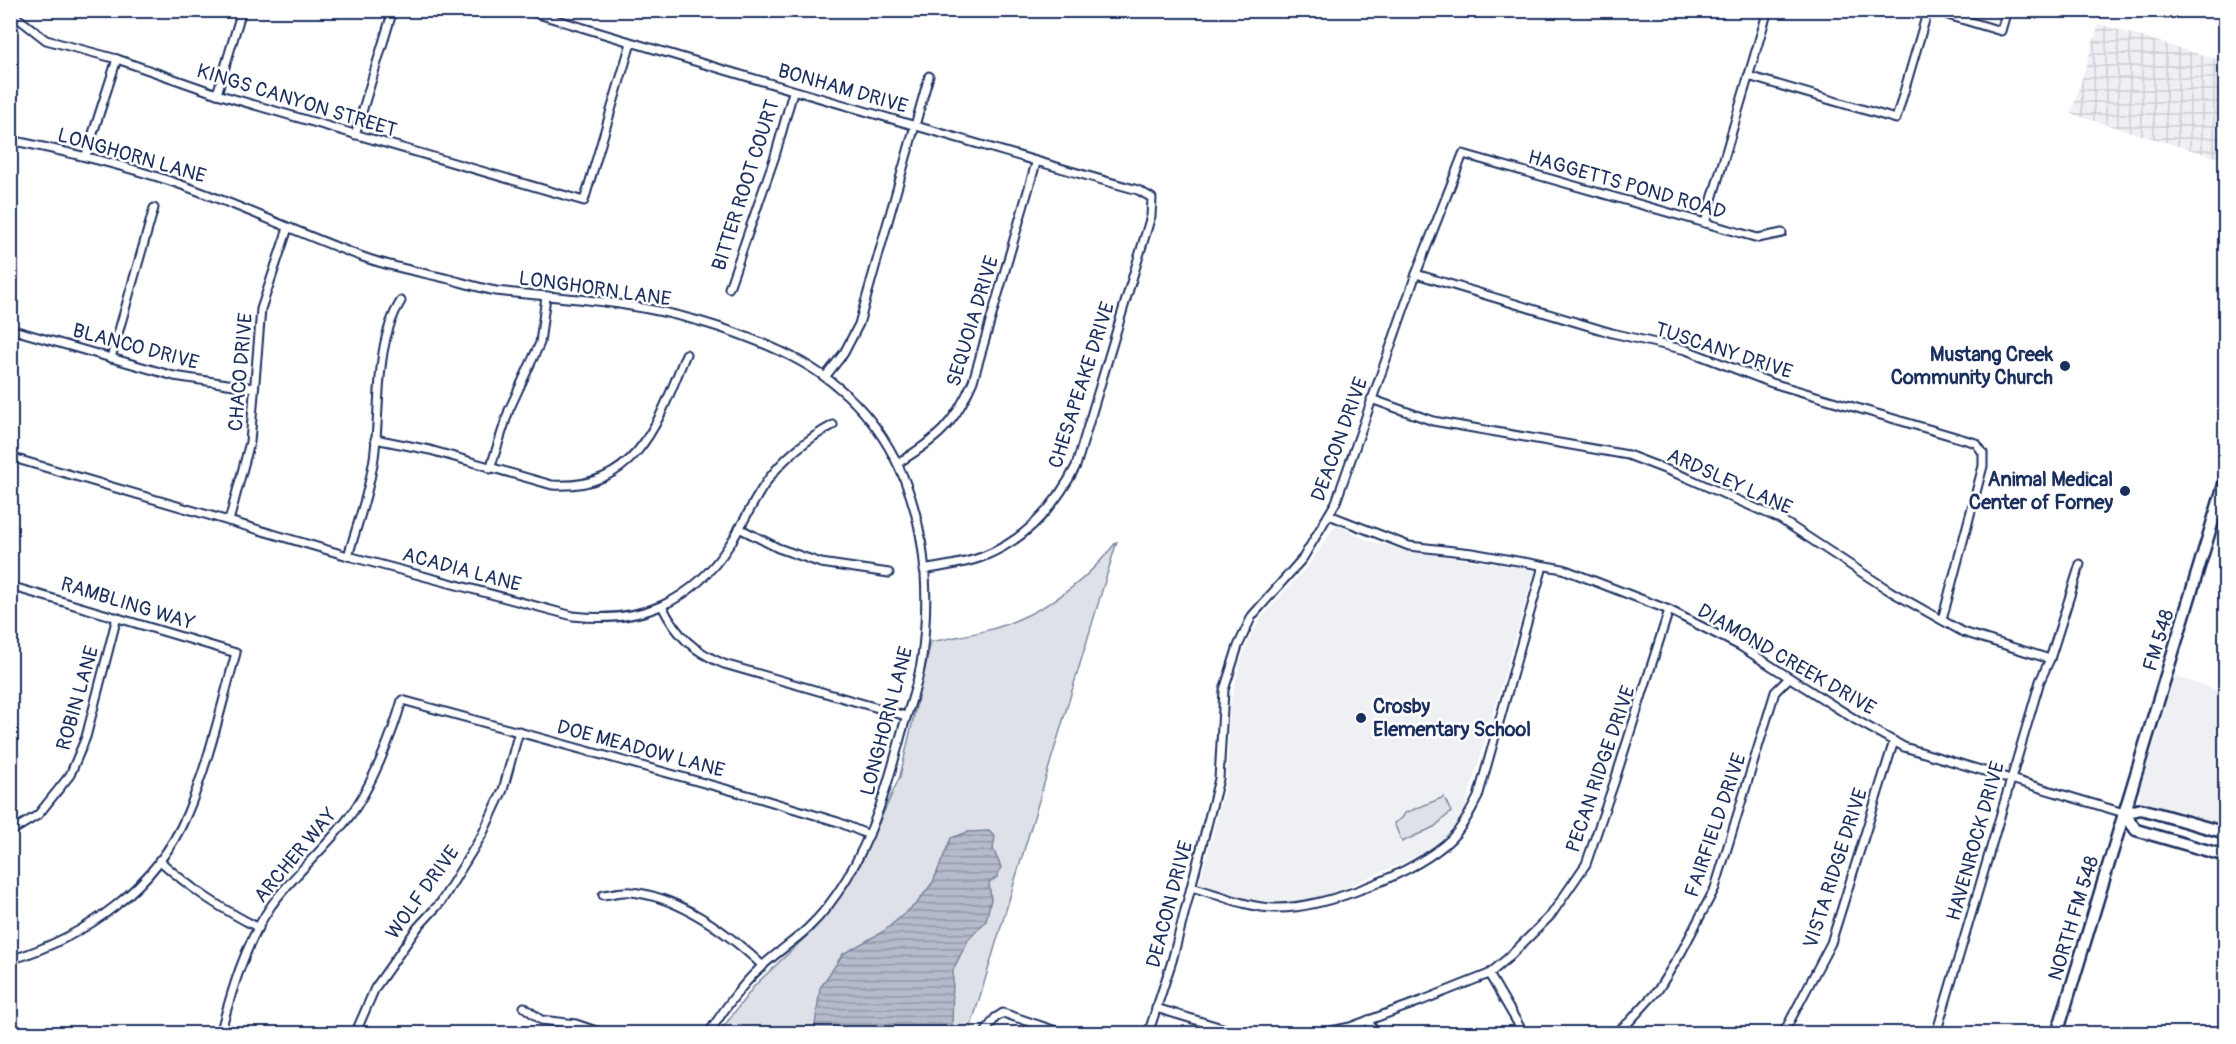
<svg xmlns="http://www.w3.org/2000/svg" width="2236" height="1044" font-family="Pangolin,sans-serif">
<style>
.built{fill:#eff0f4}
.industrial{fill:url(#industrial-grid)}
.green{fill:#dee1e7;stroke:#7c88a2;stroke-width:1.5}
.water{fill:url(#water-rules);stroke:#77839f;stroke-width:1.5}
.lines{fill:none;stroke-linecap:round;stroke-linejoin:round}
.street-casing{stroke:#1b2f5e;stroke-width:11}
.secondary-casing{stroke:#1b2f5e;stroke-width:15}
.street{stroke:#fff;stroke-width:7}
.secondary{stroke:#fff;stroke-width:10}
.poi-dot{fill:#1b2f5e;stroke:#fff;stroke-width:2}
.labels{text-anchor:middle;stroke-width:5;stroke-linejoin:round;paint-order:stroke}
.street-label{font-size:20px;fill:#1b2f5e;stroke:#fff}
.poi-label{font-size:20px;font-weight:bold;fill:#1b2f5e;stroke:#fff;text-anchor:end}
</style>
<defs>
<pattern id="industrial-grid" width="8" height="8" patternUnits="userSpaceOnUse" patternTransform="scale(1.5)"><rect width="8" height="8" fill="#eff0f4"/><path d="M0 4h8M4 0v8" fill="none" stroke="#ccced4"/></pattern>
<pattern id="water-rules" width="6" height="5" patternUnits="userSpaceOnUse" patternTransform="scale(1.5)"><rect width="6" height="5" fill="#b5bbca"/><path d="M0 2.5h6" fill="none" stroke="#9298a7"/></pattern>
</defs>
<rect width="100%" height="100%" fill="#fff"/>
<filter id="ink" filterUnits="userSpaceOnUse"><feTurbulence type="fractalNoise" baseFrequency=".0167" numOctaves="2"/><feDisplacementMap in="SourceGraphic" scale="12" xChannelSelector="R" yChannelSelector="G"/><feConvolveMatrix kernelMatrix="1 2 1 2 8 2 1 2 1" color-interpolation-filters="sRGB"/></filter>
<g filter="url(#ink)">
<g class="built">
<path d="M1335,526h5l27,14 37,10 131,20 -71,242 -15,22 -25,20 -99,42 -24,7 -16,2 -20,-2 -66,-17 28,-106 3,-76 11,-43 9,-24 12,-20 48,-54z"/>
<path d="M2175,676l50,17v134l-85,-27v-12z"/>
</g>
<path class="industrial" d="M2099,24l126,38v98l-154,-46z"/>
<g class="green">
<path d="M1117,541l-148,492 -251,1 37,-49 57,-54 27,-34 22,-34 39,-87 31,-134c26,-6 56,-9 81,-20 42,-17 78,-45 105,-81z"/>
<path d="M1444,797l7,15 -17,15 -32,15 -8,-19 8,-5 3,-5z"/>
</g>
<path class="water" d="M989,831l6,6 -2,12 8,18 -4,10 -8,6 2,16 -5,22 -18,19 -15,30 -1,63h-138l6,-45 23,-34 41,-23 33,-28 16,-21 18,-44 17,-6z"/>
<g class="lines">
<defs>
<g id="street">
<path d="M525,10c130,40 260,78 391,116 74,21 148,44 222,64l14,8 -1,18 -75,250c-21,41 -50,74 -94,91 -18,7 -39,9 -58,13"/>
<path d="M1931,10l70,21 6,-21"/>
<path d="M10,12l36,28 71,19 100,35 367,107 47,-158"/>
<path d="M1748,76l148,43 32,-109"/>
<path d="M217,94l25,-84"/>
<path d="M355,135l38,-125"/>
<path d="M10,140c54,11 106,23 157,40 67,22 130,53 196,77 27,10 58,15 86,22 15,4 31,9 47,12 43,5 86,7 129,14 52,8 107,24 155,46 124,57 158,178 142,306 -3,26 -14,52 -21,78 -13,49 -27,98 -54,143 -10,17 -25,37 -40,51 -15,14 -34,26 -49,41 -20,19 -35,42 -50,64"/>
<path d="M86,155l31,-96"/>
<path d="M10,178l1,-1"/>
<path d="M1705,223l63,-213"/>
<path d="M1416,274l196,59 74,17 86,33 204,60 7,10v13l-41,154"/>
<path d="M729,288l46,-132 18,-64"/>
<path d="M10,329l164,47 80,12"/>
<path d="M111,358l43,-150"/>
<path d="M825,377l19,-24 15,-29 70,-248"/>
<path d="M1371,399l62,22 195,34 60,23 92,41 110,72 73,41 87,27"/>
<path d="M375,439l55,11 122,35c86,6 107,-65 134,-131"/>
<path d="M10,457l338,99 225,60c68,8 119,-13 157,-72 14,-21 24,-46 40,-67 17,-22 39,-39 63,-52"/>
<path d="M898,463c40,-25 56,-38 75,-82l63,-218"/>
<path d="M490,469l19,-59 31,-67 6,-47"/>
<path d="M1329,515l80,31 63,7 91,16 106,41 71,36 116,74 48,27 220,66"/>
<path d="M229,521l21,-79 11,-133 27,-81"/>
<path d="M739,528l39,20 43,15 68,10"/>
<path d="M348,556c10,-33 21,-65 26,-98 7,-49 0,-115 27,-157"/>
<path d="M10,586l226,67c-15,54 -27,109 -49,161 -31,74 -102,123 -177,146"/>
<path d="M662,606c15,30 31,45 62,58l182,52"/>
<path d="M10,832l28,-17 32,-40 16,-38 31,-120"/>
<path d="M159,860c33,30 61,48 100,68"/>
<path d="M1191,887c27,7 56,21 84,21 49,1 141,-35 176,-69 12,-12 19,-27 27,-42l65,-231"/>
<path d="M603,895c9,-1 19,-4 28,-3 49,5 97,41 132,74"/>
<path d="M1489,974l35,60"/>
<path d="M524,1007l17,13 35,4 29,10"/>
<path d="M1156,1008l86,26"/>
<path d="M1368,1020l7,14"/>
<path d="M220,1034c12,-44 25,-90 51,-128 23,-32 55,-58 78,-89 21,-27 44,-84 53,-117l360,99 76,23 31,13"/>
<path d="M355,1034l20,-46 43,-61 23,-25 41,-67 21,-45 16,-59"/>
<path d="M984,1034l11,-16 8,-5 62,21"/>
<path d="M1148,1034l24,-73 47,-182 5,-89 14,-44 14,-30 51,-58 33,-56 80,-228 47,-120 295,84 24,-5"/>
<path d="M1317,1034l33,-7 71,-26 68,-27 19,-16 43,-43 35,-51 28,-81 55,-173"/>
<path d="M1614,1034l15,-12 29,-32 24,-39 33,-63 60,-196 14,-14"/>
<path d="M1783,1034l48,-91 63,-202"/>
<path d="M1936,1034l104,-353 10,-22 30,-95"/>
</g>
<g id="secondary">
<path d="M2124,813l12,17 90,26"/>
<path d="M2124,813l17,-4 85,24"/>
<path d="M2057,1034l169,-556"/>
</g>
</defs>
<use href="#street" class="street-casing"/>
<use href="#secondary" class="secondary-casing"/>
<use href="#street" class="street"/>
<use href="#secondary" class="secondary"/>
</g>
</g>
<g class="poi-dot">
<circle cx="2065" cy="366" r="6"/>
<circle cx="2125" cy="491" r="6"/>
<circle cx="1361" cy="718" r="6"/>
</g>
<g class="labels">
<g class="street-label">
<text transform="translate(843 88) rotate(16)" y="7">BONHAM DRIVE</text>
<text transform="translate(297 100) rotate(17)" y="7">KINGS CANYON STREET</text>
<text transform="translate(132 155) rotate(16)" y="7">LONGHORN LANE</text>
<text transform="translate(1627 184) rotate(16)" y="7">HAGGETTS POND ROAD</text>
<text transform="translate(745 185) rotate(-72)" y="7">BITTER ROOT COURT</text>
<text transform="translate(595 288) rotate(8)" y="7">LONGHORN LANE</text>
<text transform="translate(972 321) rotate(-73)" y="7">SEQUOIA DRIVE</text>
<text transform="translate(136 346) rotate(15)" y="7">BLANCO DRIVE</text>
<text transform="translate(1724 350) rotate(18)" y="7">TUSCANY DRIVE</text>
<text transform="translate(240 372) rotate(-85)" y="7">CHACO DRIVE</text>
<text transform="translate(1081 385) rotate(-72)" y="7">CHESAPEAKE DRIVE</text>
<text transform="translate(1339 439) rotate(-70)" y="7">DEACON DRIVE</text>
<text transform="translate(1730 481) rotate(24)" y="7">ARDSLEY LANE</text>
<text transform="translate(462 569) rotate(15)" y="7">ACADIA LANE</text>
<text transform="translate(128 603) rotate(17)" y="7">RAMBLING WAY</text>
<text transform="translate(2158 640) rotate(-73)" y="7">FM 548</text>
<text transform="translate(1787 659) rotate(30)" y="7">DIAMOND CREEK DRIVE</text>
<text transform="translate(77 698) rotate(-74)" y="7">ROBIN LANE</text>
<text transform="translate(886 721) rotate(-75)" y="7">LONGHORN LANE</text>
<text transform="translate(641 748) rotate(15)" y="7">DOE MEADOW LANE</text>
<text transform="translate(1600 769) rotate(-71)" y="7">PECAN RIDGE DRIVE</text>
<text transform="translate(1715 825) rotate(-71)" y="7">FAIRFIELD DRIVE</text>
<text transform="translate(1975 841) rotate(-74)" y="7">HAVENROCK DRIVE</text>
<text transform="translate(295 855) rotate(-50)" y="7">ARCHER WAY</text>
<text transform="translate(1835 868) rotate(-72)" y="7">VISTA RIDGE DRIVE</text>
<text transform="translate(422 892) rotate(-54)" y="7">WOLF DRIVE</text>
<text transform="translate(1169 904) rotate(-75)" y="7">DEACON DRIVE</text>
<text transform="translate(2073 918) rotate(-73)" y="7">NORTH FM 548</text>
</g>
<g class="poi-label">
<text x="2053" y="361">Mustang Creek<tspan x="2053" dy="23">Community Church</tspan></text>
<text x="2113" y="486">Animal Medical<tspan x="2113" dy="23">Center of Forney</tspan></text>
<text x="1373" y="713" text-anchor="start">Crosby<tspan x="1373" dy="23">Elementary School</tspan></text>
</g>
</g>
<rect width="2236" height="1044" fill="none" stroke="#fff" stroke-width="36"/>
<rect x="18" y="18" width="2200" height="1008" fill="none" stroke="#1b2f5e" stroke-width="2" filter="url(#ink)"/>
</svg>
